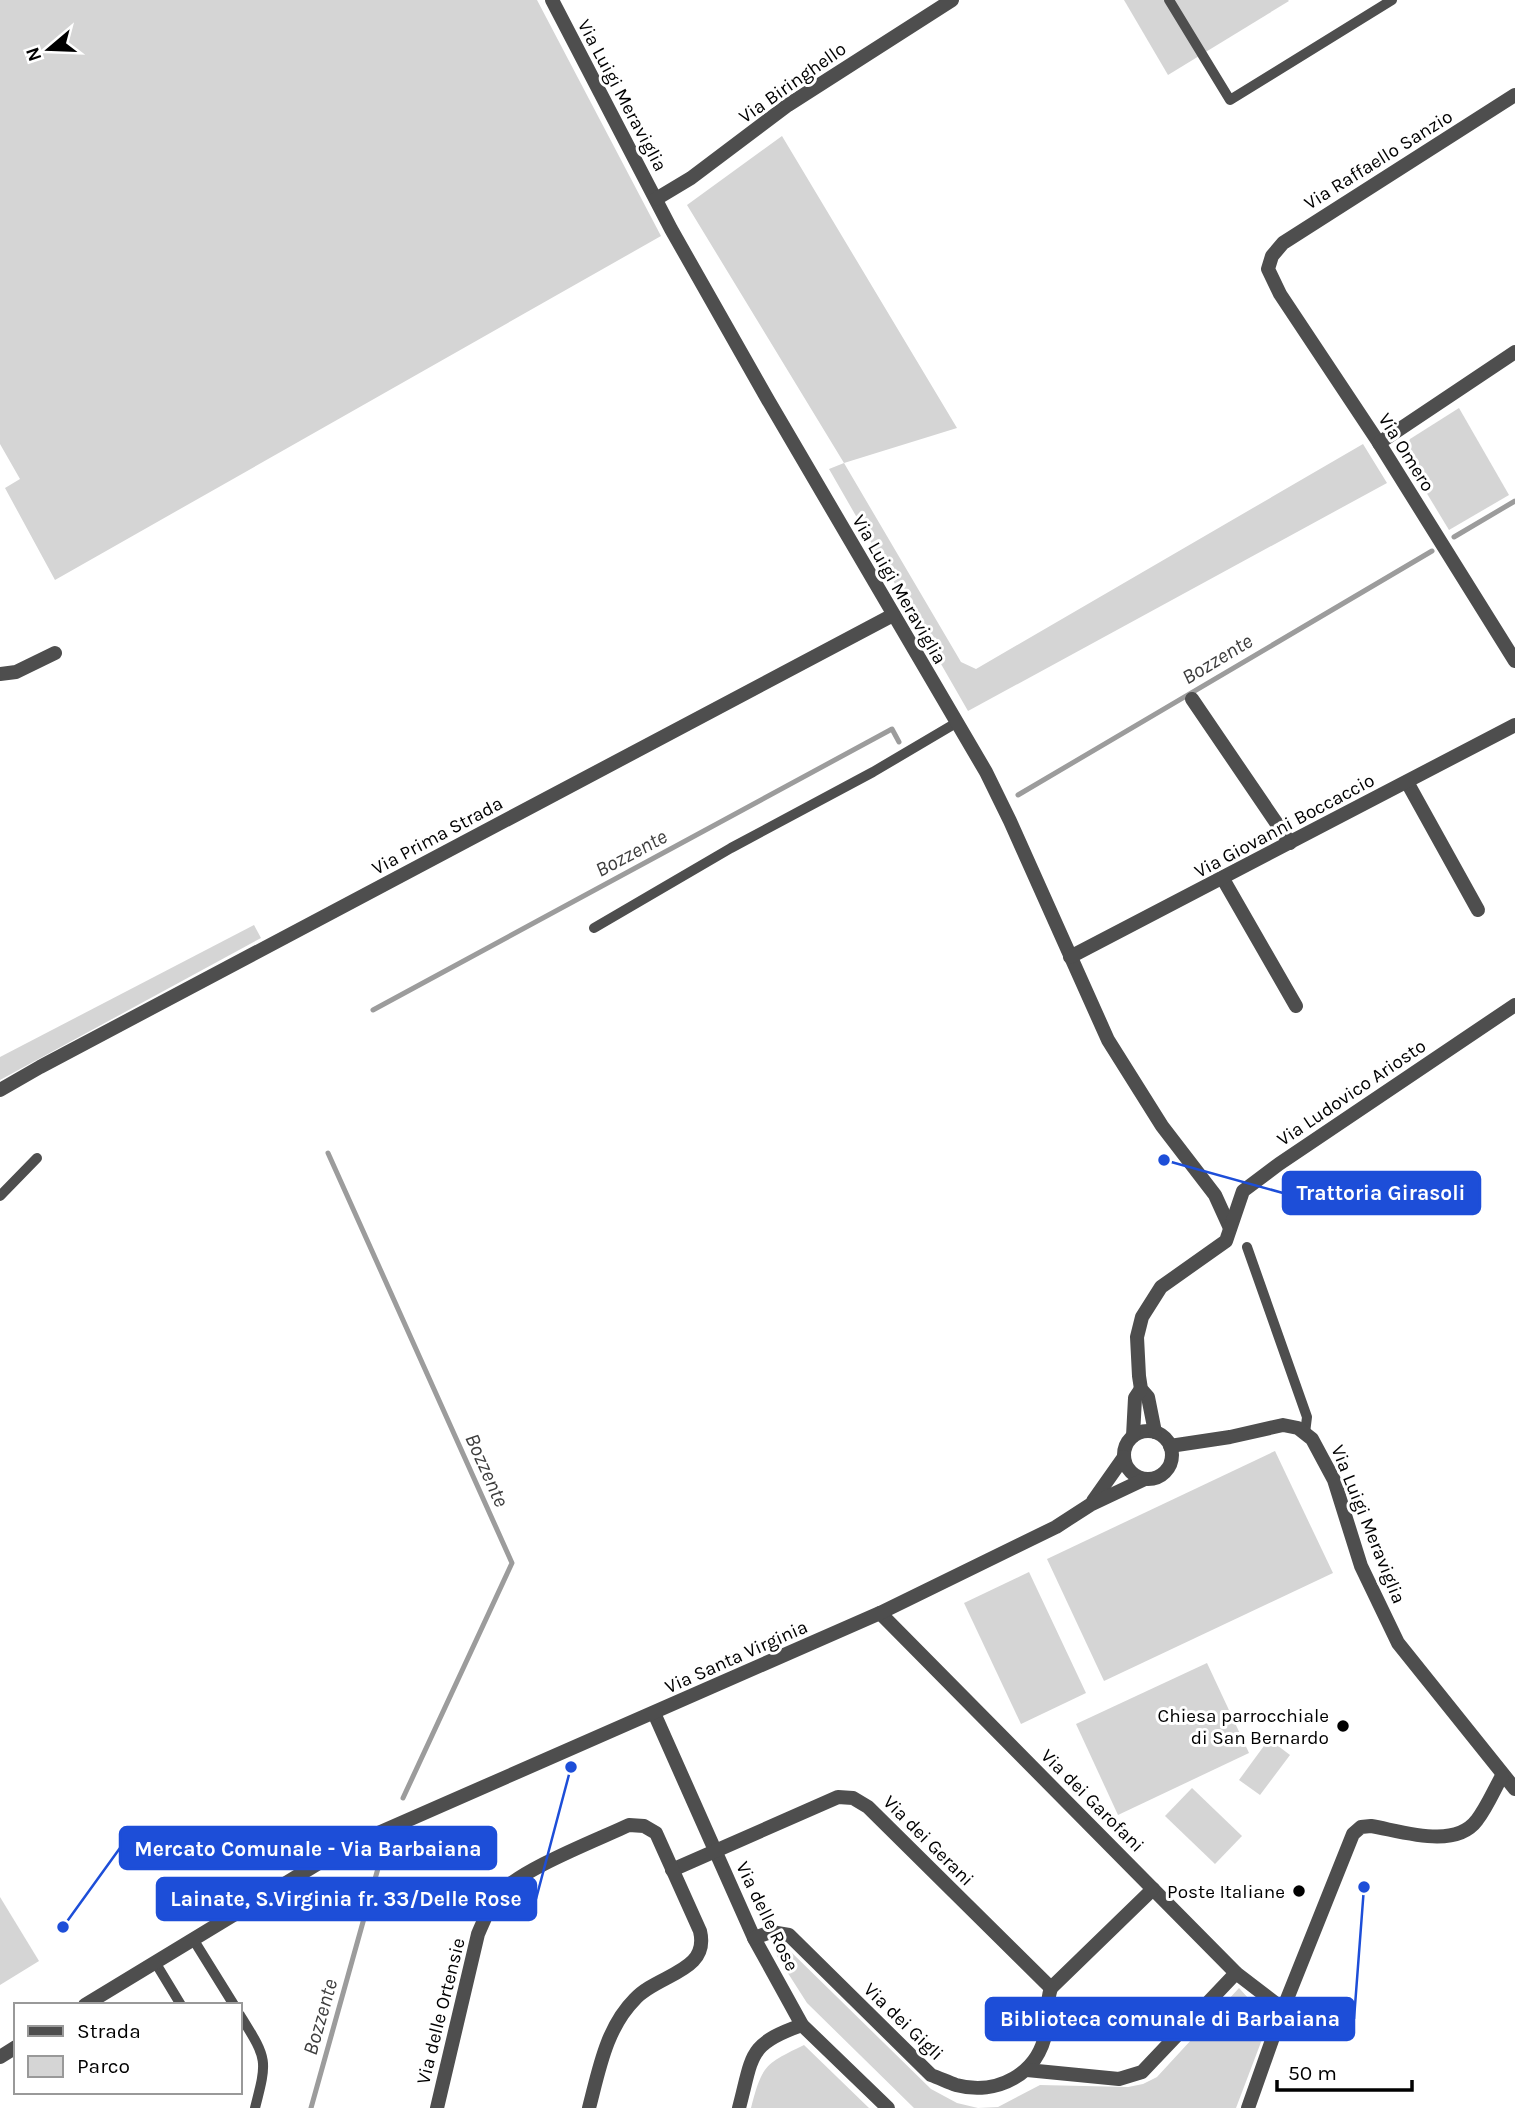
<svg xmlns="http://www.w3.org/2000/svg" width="1515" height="2108" font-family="Karla,sans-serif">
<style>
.green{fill:#d5d5d5}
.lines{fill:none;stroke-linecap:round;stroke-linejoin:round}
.stream{stroke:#9c9c9c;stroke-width:5}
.lane{stroke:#4e4e4e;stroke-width:10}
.street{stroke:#4e4e4e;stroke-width:14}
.poi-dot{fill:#000;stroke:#fff;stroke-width:2.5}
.labels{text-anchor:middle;stroke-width:6;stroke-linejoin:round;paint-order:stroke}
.street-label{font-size:19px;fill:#000;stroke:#fff}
.poi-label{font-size:19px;fill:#000;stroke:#fff;text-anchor:end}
.water-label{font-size:21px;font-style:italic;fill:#3d3d3d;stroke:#fff}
.leader{fill:none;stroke:#1d4ed8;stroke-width:2.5}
.callout-dot{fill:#1d4ed8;stroke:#fff;stroke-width:2.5}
.callout{fill:#1d4ed8;stroke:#1d4ed8;stroke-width:2.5}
.callout-label{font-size:21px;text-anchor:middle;font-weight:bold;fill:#fff}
</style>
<rect width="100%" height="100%" fill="#fff"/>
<g class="green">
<path d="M0,0h537l124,236 -606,344 -50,-92 15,-9 -20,-35z"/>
<path d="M1124,0h164l1,1 -121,74z"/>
<path d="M782,136l175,292 -113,35 117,199 15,7 387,-225 24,39 -419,228 -139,-242 15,-6 -157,-258z"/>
<path d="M1459,408l50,87 -60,35 -46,-76 7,-15z"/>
<path d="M254,925l7,13 -261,142v-23z"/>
<path d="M1275,1451l58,122 -229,108 -57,-122z"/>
<path d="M1029,1572l57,121 -65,31 -57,-121z"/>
<path d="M1207,1663l42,90 -131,62 -42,-91z"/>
<path d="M1269,1739l21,16 -30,40 -21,-15z"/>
<path d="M1192,1788l50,48 -27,28 -50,-48z"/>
<path d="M0,1897l39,64 -39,24z"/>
<path d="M787,1948l144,141 26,14 21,5 20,-1 42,-22 88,2 15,-3 14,-7 82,-89 30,33 -33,87h-322l-107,-105 -30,-47z"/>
<path d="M804,2045l65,63h-118c11,-43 14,-44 53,-63z"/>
</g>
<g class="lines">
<g class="stream">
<path d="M1454,537l61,-36"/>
<path d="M1018,795l414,-244"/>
<path d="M373,1010l519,-281 7,13"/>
<path d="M328,1153l184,410 -109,235"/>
<path d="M311,2108l71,-254"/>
</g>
<g class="lane">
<path d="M1169,0l61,100 162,-100"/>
<path d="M594,928l137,-80 142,-76 83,-49"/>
<path d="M0,1196l37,-38"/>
<path d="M1247,1247l60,170 -2,16"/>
<path d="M193,1939l41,66"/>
<path d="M155,1962l26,43"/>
<path d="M240,2015c27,44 28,43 15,93"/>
</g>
<g class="street">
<path d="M552,0l119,229 97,171 218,372 24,49 98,219 54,86 53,69 15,33"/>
<path d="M1515,95l-232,148 -11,13 -4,13 12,25 99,149 136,218"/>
<path d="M656,199l35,-21 97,-73 164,-105"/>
<path d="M1379,443l136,-91"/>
<path d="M0,674l16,-2 39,-19"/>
<path d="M1192,699l98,144"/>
<path d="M1407,782l71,128"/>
<path d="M1223,879l73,127"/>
<path d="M1070,957l445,-232"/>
<path d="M0,1090l40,-23 853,-452"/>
<circle cx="1148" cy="1455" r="24"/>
<path d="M1155,1432l-7,-35 -7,-8 -2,-13 -2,-39 5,-20 19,-30 65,-46 17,-50 36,-27 236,-159"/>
<path d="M1133,1436l2,-38 6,-9"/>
<path d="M1170,1446l60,-9 53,-12 15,3 14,11 22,41 27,86 37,77 117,146"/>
<path d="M1093,1501l31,-44"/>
<path d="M880,1613l356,360 47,36"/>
<path d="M654,1713l100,225 48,87 86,83"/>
<path d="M672,1870l166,-73 15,1 15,9 183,181"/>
<path d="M754,1938l17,-6 18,3 142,140c8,3 17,7 25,10 41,11 83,-11 90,-54 2,-15 0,-28 5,-43l102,-99"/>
<path d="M85,2005l257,-156 538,-236 176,-86 34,-22 55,-26"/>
<path d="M0,2057l16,-10"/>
<path d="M1027,2070l92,9 23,-7 94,-99"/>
<path d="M437,2108l41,-174c6,-14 11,-27 20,-39 21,-25 99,-55 131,-70l15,1 12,7 44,98c10,41 -42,43 -65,68 -29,29 -36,71 -46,109"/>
<path d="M739,2108c14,-52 8,-64 63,-83"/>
<path d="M1248,2108l35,-99 70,-175 8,-7 10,-1c30,5 84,24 106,-6 10,-13 17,-30 25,-44"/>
</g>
</g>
<g class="poi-dot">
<circle cx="1343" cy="1726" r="7"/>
<circle cx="1299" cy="1891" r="7"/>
</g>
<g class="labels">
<g class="street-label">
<text transform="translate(792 82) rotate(-35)" y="7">Via Biringhello</text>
<text transform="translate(623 95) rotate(62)" y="7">Via Luigi Meraviglia</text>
<text transform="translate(1378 159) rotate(-32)" y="7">Via Raffaello Sanzio</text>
<text transform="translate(1407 452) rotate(58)" y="7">Via Omero</text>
<text transform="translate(900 589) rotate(60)" y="7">Via Luigi Meraviglia</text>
<text transform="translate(1284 825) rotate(-28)" y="7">Via Giovanni Boccaccio</text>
<text transform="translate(437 835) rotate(-28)" y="7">Via Prima Strada</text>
<text transform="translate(1351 1092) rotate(-34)" y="7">Via Ludovico Ariosto</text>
<text transform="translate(1369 1524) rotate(68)" y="7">Via Luigi Meraviglia</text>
<text transform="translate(736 1656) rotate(-24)" y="7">Via Santa Virginia</text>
<text transform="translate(1093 1800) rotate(45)" y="7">Via dei Garofani</text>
<text transform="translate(929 1840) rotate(45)" y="7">Via dei Gerani</text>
<text transform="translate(768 1916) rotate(64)" y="7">Via delle Rose</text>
<text transform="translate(440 2011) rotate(-76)" y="7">Via delle Ortensie</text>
<text transform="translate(904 2021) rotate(44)" y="7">Via dei Gigli</text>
</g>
<g class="poi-label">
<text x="1329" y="1722">Chiesa parrocchiale<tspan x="1329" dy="22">di San Bernardo</tspan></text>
<text x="1285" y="1898">Poste Italiane</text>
</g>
<g class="water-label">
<text transform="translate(1217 659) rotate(-31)" y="7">Bozzente</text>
<text transform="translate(631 853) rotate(-28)" y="7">Bozzente</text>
<text transform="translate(487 1470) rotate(66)" y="7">Bozzente</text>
<text transform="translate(320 2017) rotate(-74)" y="7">Bozzente</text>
</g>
</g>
<path class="leader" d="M1164 1160L1283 1193M63 1927L120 1848M571 1767L536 1899M1364 1887L1354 2019"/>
<g class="callout-dot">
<circle cx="1164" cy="1160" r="7"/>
<circle cx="63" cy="1927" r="7"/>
<circle cx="571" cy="1767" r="7"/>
<circle cx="1364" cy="1887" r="7"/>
</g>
<g class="callout">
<rect x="1283" y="1172" width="197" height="42" rx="7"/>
<rect x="120" y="1827" width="376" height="42" rx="7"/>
<rect x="157" y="1878" width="379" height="42" rx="7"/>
<rect x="986" y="1998" width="368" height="42" rx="7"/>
</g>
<g class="callout-label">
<text x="1381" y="1200">Trattoria Girasoli</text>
<text x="308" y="1856">Mercato Comunale - Via Barbaiana</text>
<text x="346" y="1906">Lainate, S.Virginia fr. 33/Delle Rose</text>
<text x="1170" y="2026">Biblioteca comunale di Barbaiana</text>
</g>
<rect x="14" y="2003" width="228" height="91" fill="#ffffff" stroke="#999999" stroke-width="2"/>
<rect x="28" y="2026" width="35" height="10" fill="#4e4e4e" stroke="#999999" stroke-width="2"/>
<text x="77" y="2038" font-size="21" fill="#000000">Strada</text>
<rect x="28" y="2056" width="35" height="21" fill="#d5d5d5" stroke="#999999" stroke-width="2"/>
<text x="77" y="2073" font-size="21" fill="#000000">Parco</text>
<g transform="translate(49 49) rotate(251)" stroke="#ffffff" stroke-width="5" paint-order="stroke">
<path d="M0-5L12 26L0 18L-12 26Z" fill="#000000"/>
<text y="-10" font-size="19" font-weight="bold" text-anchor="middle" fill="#000000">N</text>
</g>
<path d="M1277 2080v10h135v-10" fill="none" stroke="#000000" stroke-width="3.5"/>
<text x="1288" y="2080" font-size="21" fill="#000000" stroke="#ffffff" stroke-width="5" paint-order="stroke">50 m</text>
</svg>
